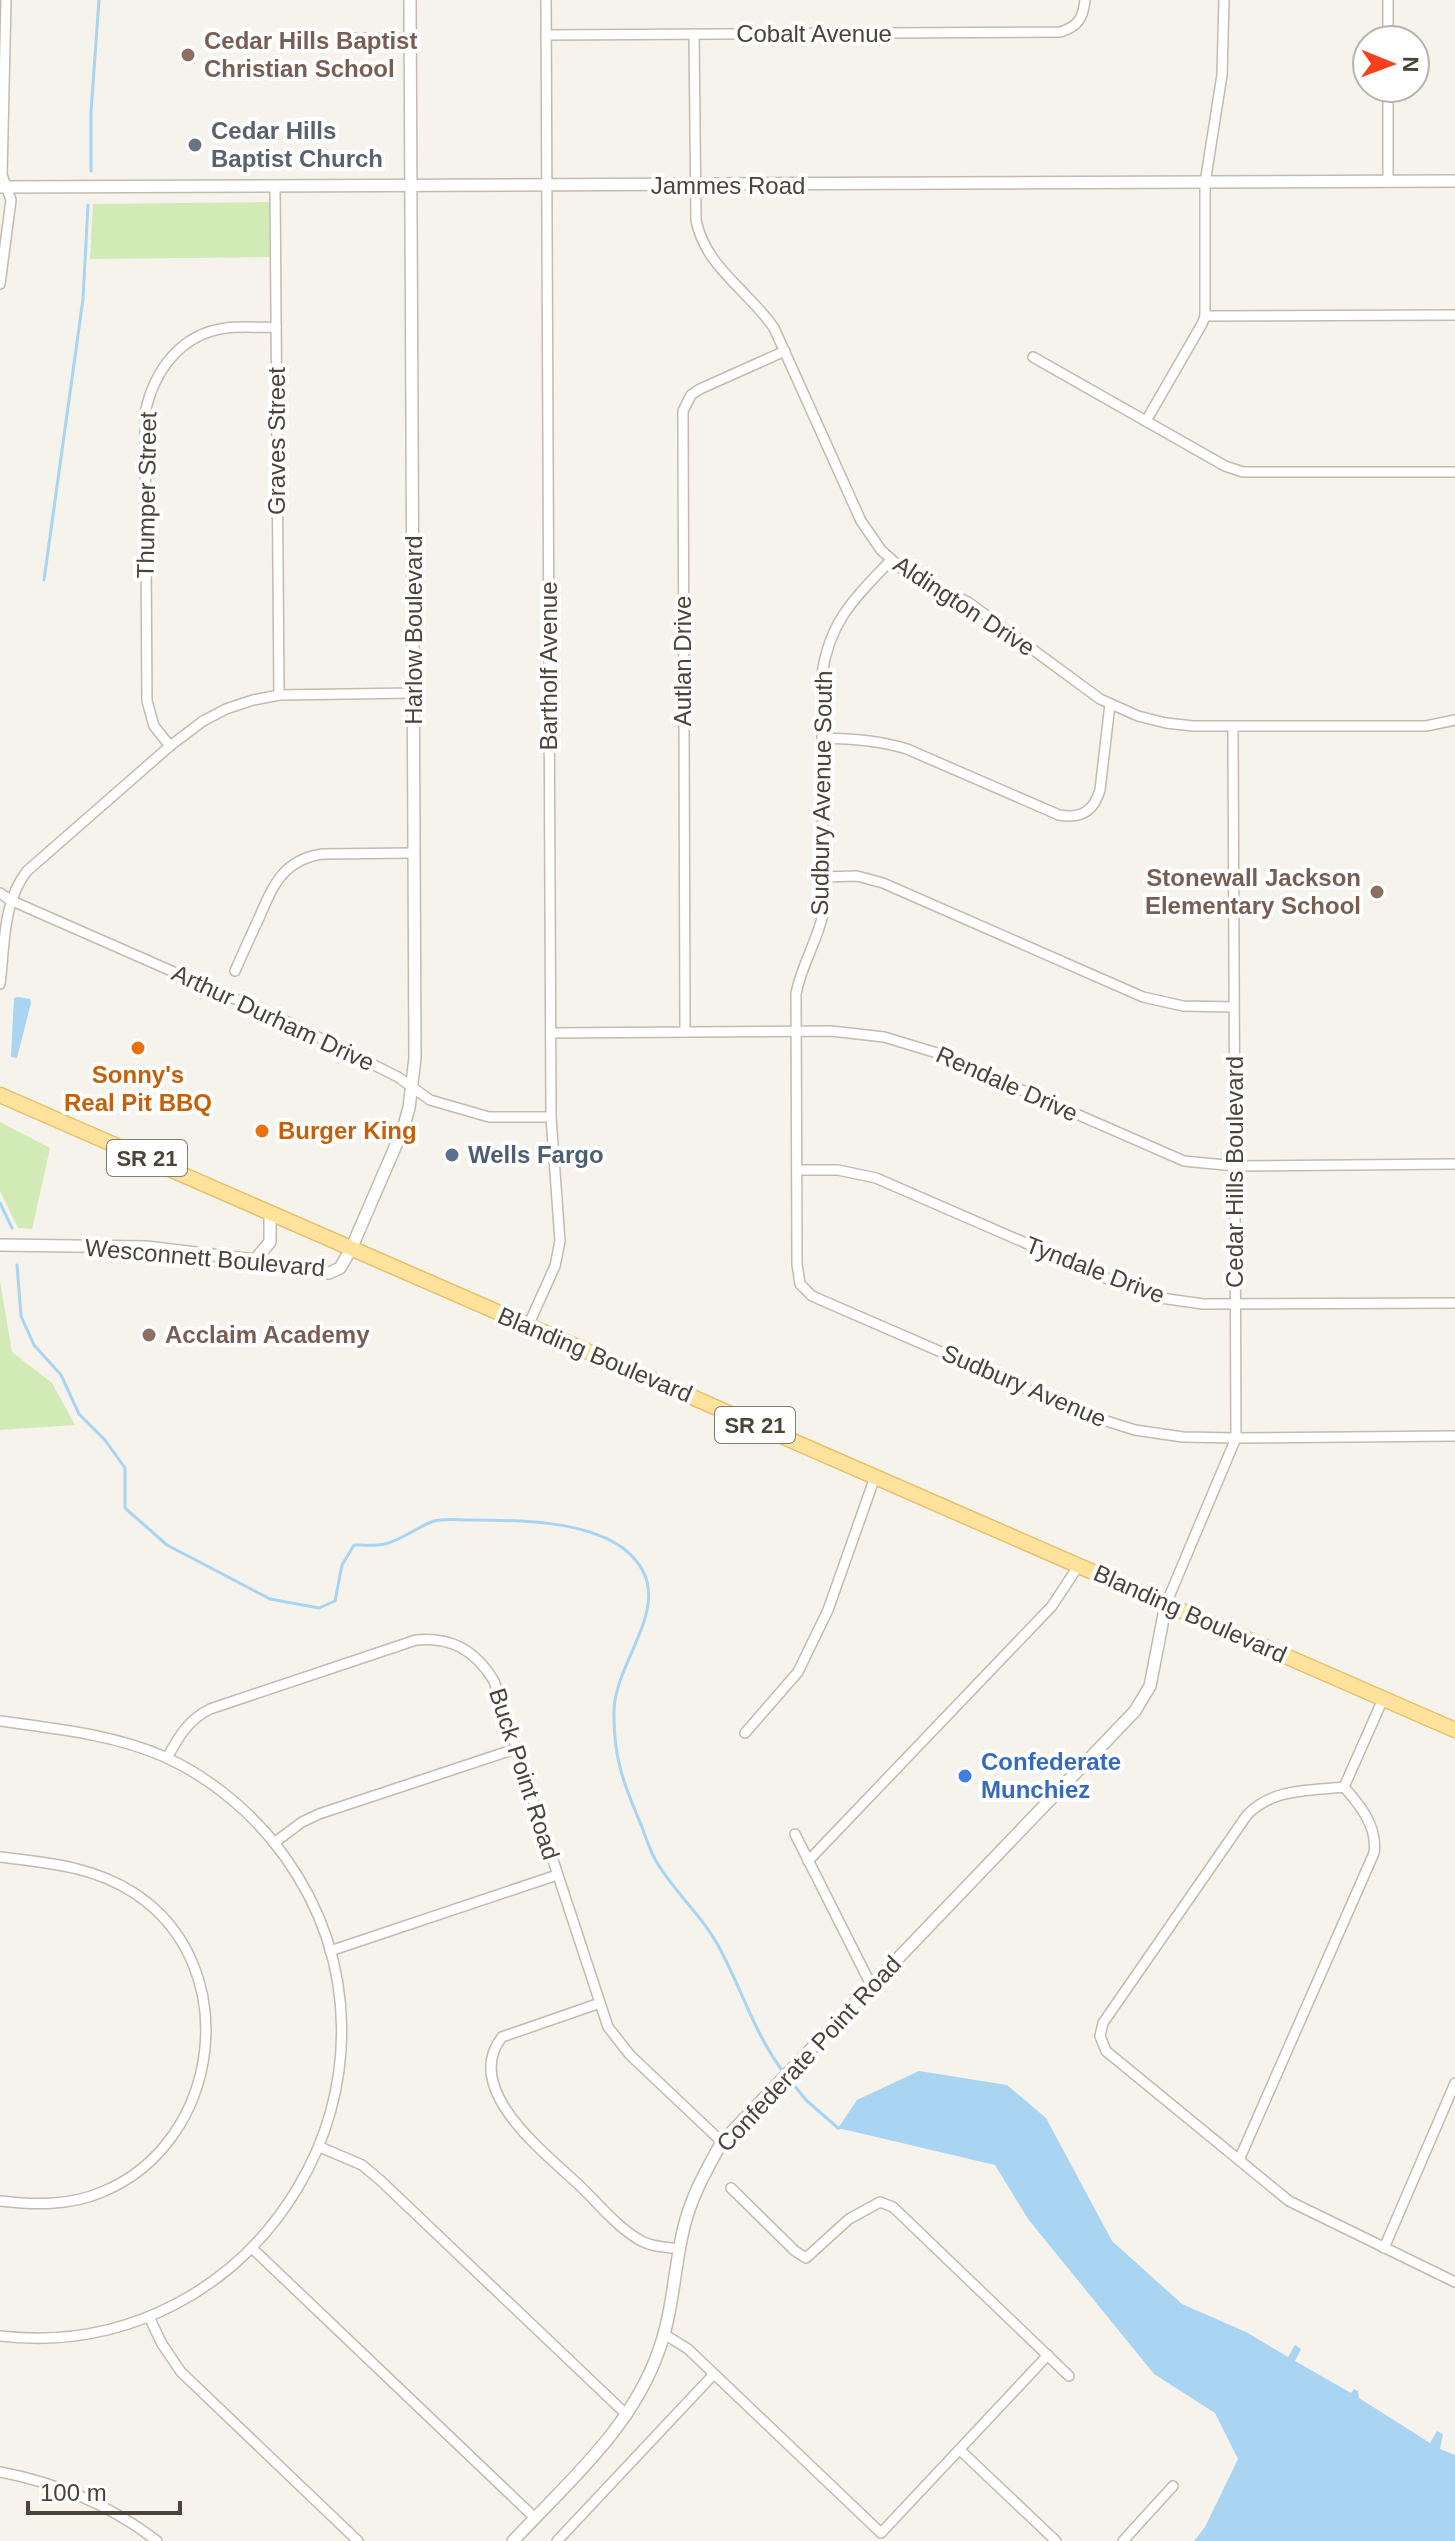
<svg xmlns="http://www.w3.org/2000/svg" width="1455" height="2541" font-family="Arial,sans-serif">
<style>
.green{fill:#d2eab5}
.water{fill:#a9d4f2}
.lines{fill:none;stroke-linecap:round;stroke-linejoin:round}
.stream{stroke:#a9d4f2;stroke-width:3}
.minor-casing{stroke:#c2bbae;stroke-width:12}
.tertiary-casing{stroke:#c2bbae;stroke-width:14}
.primary-casing{stroke:#e6c16a;stroke-width:17}
.minor{stroke:#fff;stroke-width:9}
.tertiary{stroke:#fff;stroke-width:11}
.primary{stroke:#ffe39c;stroke-width:14}
.education-dot{fill:#8d6e63;stroke:#fff;stroke-width:3}
.worship-dot{fill:#6b7280;stroke:#fff;stroke-width:3}
.food-dot{fill:#e8710a;stroke:#fff;stroke-width:3}
.service-dot{fill:#5c6f8a;stroke:#fff;stroke-width:3}
.shop-dot{fill:#3f7fe0;stroke:#fff;stroke-width:3}
.labels{text-anchor:middle;stroke-width:8;stroke-linejoin:round;paint-order:stroke}
.shield{fill:#fff;stroke:#817c74;stroke-width:2}
.shield-label{font-size:22px;font-weight:bold;fill:#4b4439}
.street-label{font-size:24px;fill:#4b4439;stroke:#fff}
.education-label{font-size:24px;font-weight:bold;fill:#785e54;stroke:#fff;text-anchor:start}
.worship-label{font-size:24px;font-weight:bold;fill:#5b616d;stroke:#fff;text-anchor:start}
.food-label{font-size:24px;font-weight:bold;fill:#c56008;stroke:#fff}
.service-label{font-size:24px;font-weight:bold;fill:#4e5e75;stroke:#fff;text-anchor:start}
.shop-label{font-size:24px;font-weight:bold;fill:#366cbe;stroke:#fff;text-anchor:start}
</style>
<rect width="100%" height="100%" fill="#f6f3ec"/>
<g class="green">
<path d="M269,202l1,55 -180,2 3,-55z"/>
<path d="M0,1122l50,26 -18,81 -14,-1 -18,-37z"/>
<path d="M0,1281l12,71 40,31 23,42 -75,5z"/>
</g>
<g class="water">
<path d="M18,997l12,2 1,4 -14,55 -6,-1 3,-59z"/>
<path d="M919,2071l88,14 39,33 66,123 70,63 64,28 42,25 7,-12 6,4 -6,12 56,32 3,-4 4,2 1,7 71,45 7,-12 6,3 -3,15 15,6v86h-261l11,-14 33,-68 -23,-46 -61,-39 -126,-155 -33,-54 -157,-37 19,-28z"/>
</g>
<g class="lines">
<g class="stream">
<path d="M91,171v-59l8,-112"/>
<path d="M44,580l39,-281 5,-94"/>
<path d="M0,1203l12,25"/>
<path d="M17,1265l4,51 13,29 27,30 18,39 26,26 20,28v40l42,37 103,54 49,9 16,-7 7,-36 12,-20c10,0 21,1 31,-1 17,-4 32,-17 49,-23 11,-3 25,-1 37,-1 45,0 115,0 153,29 60,47 -8,106 -10,161 -1,48 10,75 28,117 4,11 8,24 14,34 18,31 47,55 64,88 22,41 35,86 64,124"/>
<path d="M789,2079l17,21 32,28h2"/>
</g>
<defs>
<g id="minor">
<path d="M1388,0v40"/>
<path d="M694,34l2,186c9,47 53,71 78,108l87,193 20,29 21,19 17,11 49,22 132,97 38,17 28,7 27,3h233l29,-6"/>
<path d="M546,35l514,-3c18,-5 23,-14 25,-32"/>
<path d="M342,38h68"/>
<path d="M1388,88v93"/>
<path d="M275,187l4,508"/>
<path d="M0,284l11,-84 -9,-25 4,-175"/>
<path d="M1205,316l250,-1"/>
<path d="M1033,357l192,109 18,6h212"/>
<path d="M1146,421l56,-97 3,-8v-133l17,-108 2,-75"/>
<path d="M891,560c-36,38 -61,60 -69,114l1,240c-6,28 -22,52 -27,80l1,270 3,20 12,12 272,118 51,16 48,7 53,1 219,-2"/>
<path d="M822,738c30,1 56,2 85,11l152,66c22,4 35,-4 41,-25l10,-86"/>
<path d="M170,746l-16,-20 -7,-25 -2,-288c9,-42 35,-79 81,-85 16,-2 34,0 50,-1"/>
<path d="M823,877l34,-1 26,7 260,114 40,9 51,1"/>
<path d="M0,893l10,7 282,124 106,53 32,23 59,17h62"/>
<path d="M235,971c8,-18 16,-36 24,-53 14,-33 25,-59 64,-64l91,-1"/>
<path d="M0,984c5,-38 2,-81 27,-113l143,-125 33,-25 23,-12 27,-9 26,-5 135,-2"/>
<path d="M685,1032l-2,-621 8,-16 9,-6 85,-38"/>
<path d="M551,1033l280,-2 53,6 53,16 247,108 51,5 220,-2"/>
<path d="M797,1170h41l38,8 262,114 23,6 42,6 252,-1"/>
<path d="M528,1326l27,-60 5,-25 -9,-124 -5,-1117"/>
<path d="M1166,1604l70,-166 -3,-711"/>
<path d="M0,1721c57,8 112,13 165,36 48,22 90,58 120,100 153,215 -25,509 -285,479"/>
<path d="M745,1733l53,-61 30,-62 47,-133"/>
<path d="M167,1758c12,-22 21,-38 43,-49l206,-69c36,-3 59,10 78,41l114,346 22,28 92,87"/>
<path d="M1344,1787c-35,4 -71,1 -97,28l-144,208 -3,13 6,15 183,150 166,81"/>
<path d="M1344,1787l39,-88"/>
<path d="M795,1834l76,151"/>
<path d="M274,1843l28,-21 17,-8 196,-65"/>
<path d="M0,1857c47,6 93,9 134,36 111,72 88,250 -32,299 -33,14 -67,13 -102,9"/>
<path d="M808,1861l244,-255 27,-41"/>
<path d="M330,1951l227,-76"/>
<path d="M600,2003l-98,34c-41,52 43,116 77,148 19,18 37,41 59,54 12,8 28,8 42,10"/>
<path d="M320,2147l42,18 18,15 247,235"/>
<path d="M1239,2160l135,-307c4,-26 -14,-48 -30,-66"/>
<path d="M731,2188l64,63 11,7 43,-39 31,-17 13,5 176,169"/>
<path d="M1384,2248l71,-165"/>
<path d="M253,2249l282,269"/>
<path d="M149,2317l13,27 19,28 177,169"/>
<path d="M664,2334l24,15 193,184 167,-178"/>
<path d="M961,2451l95,90"/>
<path d="M0,2472c58,11 110,33 157,69"/>
<path d="M557,2541l157,-167"/>
<path d="M1123,2541l50,-55"/>
</g>
<g id="tertiary">
<path d="M0,187l1455,-6"/>
<path d="M0,1245l146,2 108,13 75,13 11,-5 11,-19 52,-120 6,-21 6,-50 -5,-1058"/>
<path d="M255,1260l15,-18v-29"/>
<path d="M513,2541c55,-59 119,-113 146,-191 14,-39 15,-80 24,-119 7,-32 23,-61 39,-89l413,-431 15,-25 16,-82"/>
</g>
<path id="primary" d="M0,1095l1455,635"/>
</defs>
<use href="#minor" class="minor-casing"/>
<use href="#tertiary" class="tertiary-casing"/>
<use href="#primary" class="primary-casing"/>
<use href="#minor" class="minor"/>
<use href="#tertiary" class="tertiary"/>
<use href="#primary" class="primary"/>
</g>
<g class="education-dot">
<circle cx="188" cy="55" r="8"/>
<circle cx="1377" cy="892" r="8"/>
<circle cx="149" cy="1335" r="8"/>
</g>
<circle class="worship-dot" cx="195" cy="145" r="8"/>
<g class="food-dot">
<circle cx="138" cy="1048" r="8"/>
<circle cx="262" cy="1131" r="8"/>
</g>
<circle class="service-dot" cx="452" cy="1155" r="8"/>
<circle class="shop-dot" cx="965" cy="1776" r="8"/>
<g class="labels">
<g class="shield">
<rect x="107" y="1140" width="80" height="36" rx="6"/>
<rect x="715" y="1407" width="80" height="36" rx="6"/>
</g>
<g class="shield-label">
<text x="147" y="1166">SR 21</text>
<text x="755" y="1433">SR 21</text>
</g>
<g class="street-label">
<text x="814" y="42">Cobalt Avenue</text>
<text x="728" y="194">Jammes Road</text>
<text transform="translate(277 441) rotate(-90)" y="8">Graves Street</text>
<text transform="translate(147 495) rotate(-89)" y="8">Thumper Street</text>
<text transform="translate(964 606) rotate(33)" y="8">Aldington Drive</text>
<text transform="translate(414 630) rotate(-90)" y="8">Harlow Boulevard</text>
<text transform="translate(683 661) rotate(-90)" y="8">Autlan Drive</text>
<text transform="translate(549 666) rotate(-90)" y="8">Bartholf Avenue</text>
<text transform="translate(822 793) rotate(-89)" y="8">Sudbury Avenue South</text>
<text transform="translate(273 1018) rotate(25)" y="8">Arthur Durham Drive</text>
<text transform="translate(1007 1084) rotate(24)" y="8">Rendale Drive</text>
<text transform="translate(1235 1172) rotate(-90)" y="8">Cedar Hills Boulevard</text>
<text transform="translate(205 1258) rotate(5)" y="8">Wesconnett Boulevard</text>
<text transform="translate(1095 1270) rotate(21)" y="8">Tyndale Drive</text>
<text transform="translate(595 1355) rotate(23)" y="8">Blanding Boulevard</text>
<text transform="translate(1024 1386) rotate(23)" y="8">Sudbury Avenue</text>
<text transform="translate(1190 1614) rotate(24)" y="8">Blanding Boulevard</text>
<text transform="translate(524 1774) rotate(72)" y="8">Buck Point Road</text>
<text transform="translate(809 2054) rotate(-47)" y="8">Confederate Point Road</text>
</g>
<g class="education-label">
<text x="204" y="49">Cedar Hills Baptist<tspan x="204" dy="28">Christian School</tspan></text>
<text x="1361" y="886" text-anchor="end">Stonewall Jackson<tspan x="1361" dy="28">Elementary School</tspan></text>
<text x="165" y="1343">Acclaim Academy</text>
</g>
<g class="worship-label">
<text x="211" y="139">Cedar Hills<tspan x="211" dy="28">Baptist Church</tspan></text>
</g>
<g class="food-label">
<text x="138" y="1083">Sonny's<tspan x="138" dy="28">Real Pit BBQ</tspan></text>
<text x="278" y="1139" text-anchor="start">Burger King</text>
</g>
<g class="service-label">
<text x="468" y="1163">Wells Fargo</text>
</g>
<g class="shop-label">
<text x="981" y="1770">Confederate<tspan x="981" dy="28">Munchiez</tspan></text>
</g>
</g>
<g transform="translate(1391 64) rotate(91)"><circle r="38" fill="#ffffff" stroke="#b7b4b0" stroke-width="2"/>
<path d="M0-6L14 30L0 20L-14 30Z" fill="#fc3f1d"/>
<text y="-12" font-size="22" font-weight="bold" text-anchor="middle" fill="#4b4439">N</text>
</g>
<path d="M28 2501v12h152v-12" fill="none" stroke="#4b4439" stroke-width="4"/>
<text x="40" y="2501" font-size="24" fill="#4b4439" stroke="#ffffff" stroke-width="6" paint-order="stroke">100 m</text>
</svg>
